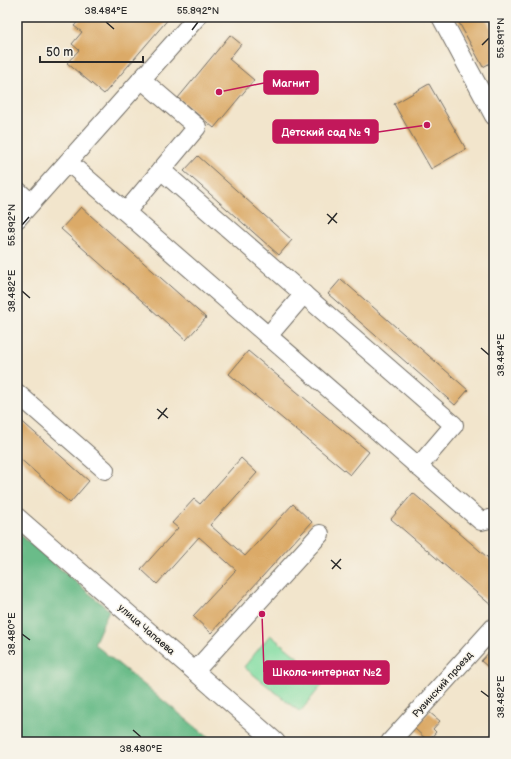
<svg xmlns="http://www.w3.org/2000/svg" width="511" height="759" font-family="'Balsamiq Sans',sans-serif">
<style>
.green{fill:#83dda3;stroke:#578467}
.forest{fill:#6abc89;stroke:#4a745a}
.building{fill:#dbaa67}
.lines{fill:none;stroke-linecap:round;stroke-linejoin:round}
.minor-casing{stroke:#716c63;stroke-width:20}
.minor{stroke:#fff;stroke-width:18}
.ticks{fill:none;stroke:#2b2b2b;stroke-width:1.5}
.labels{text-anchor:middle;stroke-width:3;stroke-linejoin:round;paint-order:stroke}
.street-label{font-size:10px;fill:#2b2b2b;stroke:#f7f3e8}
.leader{fill:none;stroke:#c2185b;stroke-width:1.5}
.callout-dot{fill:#c2185b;stroke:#f7f3e8;stroke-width:1.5}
.callout{fill:#c2185b;stroke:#c2185b;stroke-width:1.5}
.callout-label{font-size:11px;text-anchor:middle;font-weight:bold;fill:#fff}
.neatline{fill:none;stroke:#2b2b2b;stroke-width:1.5}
.ticks-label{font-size:10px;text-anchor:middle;fill:#2b2b2b}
</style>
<rect width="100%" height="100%" fill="#f7f3e8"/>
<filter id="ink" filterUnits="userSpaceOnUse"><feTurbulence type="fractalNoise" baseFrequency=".025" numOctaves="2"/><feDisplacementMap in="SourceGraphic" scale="8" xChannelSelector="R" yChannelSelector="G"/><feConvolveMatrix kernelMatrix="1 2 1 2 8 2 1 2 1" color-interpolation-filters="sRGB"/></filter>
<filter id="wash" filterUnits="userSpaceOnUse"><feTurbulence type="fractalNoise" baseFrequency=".012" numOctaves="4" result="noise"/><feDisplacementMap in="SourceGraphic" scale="16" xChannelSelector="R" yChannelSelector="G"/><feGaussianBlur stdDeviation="0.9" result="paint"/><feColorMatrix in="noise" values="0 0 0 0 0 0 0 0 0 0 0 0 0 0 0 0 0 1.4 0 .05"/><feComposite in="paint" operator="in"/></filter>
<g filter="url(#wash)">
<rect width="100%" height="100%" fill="#f2e5cc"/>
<path class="green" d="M270,635l56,45 -26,32 -56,-45z"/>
<path class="forest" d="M17,532l92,78 -15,34 120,98h-197z"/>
<g id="blocks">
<g class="building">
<path d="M82,17h88l-66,77 -37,-31 12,-13 -7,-6 10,-12 -8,-6z"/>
<path d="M456,17h29l9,16v28l-11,6z"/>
<path d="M230,35l11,9 -12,15 25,21 -40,48 -36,-30z"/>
<path d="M429,84l37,65 -35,20 -37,-65z"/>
<path d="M198,156l94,84 -13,15 -95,-84z"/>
<path d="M81,207l125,111 -20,22 -125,-111z"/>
<path d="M341,279l127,111 -13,15 -127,-111z"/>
<path d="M248,351l121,101 -19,23 -121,-101z"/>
<path d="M17,417l72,64 -19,22 -53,-47z"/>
<path d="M241,458l16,15 -47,52 35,31 48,-52 19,18 -101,111 -18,-17 43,-46 -37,-33 -42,47 -16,-15 37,-41 -6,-5 22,-24 6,5z"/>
<path d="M413,493l81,70v41l-2,2 -101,-87z"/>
<path d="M494,647v25l-13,-11z"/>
<path d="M429,712l11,9 -7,8 3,3 -8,9 -14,-13z"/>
<path d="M494,731v11h-7l-2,-1z"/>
</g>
</g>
</g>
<g filter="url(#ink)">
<use href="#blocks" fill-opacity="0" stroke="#716c63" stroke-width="1"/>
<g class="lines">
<defs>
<g id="minor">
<path d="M441,17l53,99"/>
<path d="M68,162l413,359 13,-3"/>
<path d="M161,170l293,255 -36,42"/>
<path d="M17,190l14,13"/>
<path d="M126,212l71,-85 -56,-48"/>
<path d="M17,219l180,-202"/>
<path d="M268,336l36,-42"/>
<path d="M17,393l88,77"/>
<path d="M17,517l259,225"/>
<path d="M195,671l125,-137"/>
<path d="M390,742l104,-115"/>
</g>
</defs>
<use href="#minor" class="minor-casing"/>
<use href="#minor" class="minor"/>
</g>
</g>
<path class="ticks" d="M106,22l8,7M192,30l6,-8M482,45l7,-7M327,214l10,9M328,224l9,-11M22,225l7,-8M22,291l8,7M481,348l8,7M157,409l11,9M158,419l9,-11M331,560l10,9M332,569l9,-10M22,634l8,6M481,691l8,6M133,730l8,7"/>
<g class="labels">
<g class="street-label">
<text transform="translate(147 629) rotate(41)" y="4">улица Чапаева</text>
<text transform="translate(442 684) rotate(-48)" y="4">Рузинский проезд</text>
</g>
</g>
<path class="leader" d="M219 92L264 83M427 125L378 132M262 614L264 672"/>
<g class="callout-dot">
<circle cx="219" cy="92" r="4"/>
<circle cx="427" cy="125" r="4"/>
<circle cx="262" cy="614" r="4"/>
</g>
<g class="callout">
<rect x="264" y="71" width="54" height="23" rx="4"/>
<rect x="273" y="120" width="105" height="23" rx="4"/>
<rect x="264" y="661" width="125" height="23" rx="4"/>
</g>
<g class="callout-label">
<text x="291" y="87">Магнит</text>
<text x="326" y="136">Детский сад № 9</text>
<text x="327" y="676">Школа-интернат №2</text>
</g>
<rect width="511" height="759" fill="none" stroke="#f7f3e8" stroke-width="44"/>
<path d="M40 56v6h103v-6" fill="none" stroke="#2b2b2b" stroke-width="2"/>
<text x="46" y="56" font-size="12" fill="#2b2b2b" stroke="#f7f3e8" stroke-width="3" paint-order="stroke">50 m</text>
<rect x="22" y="22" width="467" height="715" class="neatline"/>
<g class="ticks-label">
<text x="106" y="14">38.484°E</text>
<text x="198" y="14">55.892°N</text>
<text transform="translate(500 38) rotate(-90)" y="4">55.891°N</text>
<text transform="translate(11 225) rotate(-90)" y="4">55.892°N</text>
<text transform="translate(11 291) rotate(-90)" y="4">38.482°E</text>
<text transform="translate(500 355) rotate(-90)" y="4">38.484°E</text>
<text transform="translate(11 634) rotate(-90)" y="4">38.480°E</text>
<text transform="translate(500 697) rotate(-90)" y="4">38.482°E</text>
<text x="141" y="752">38.480°E</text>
</g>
</svg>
